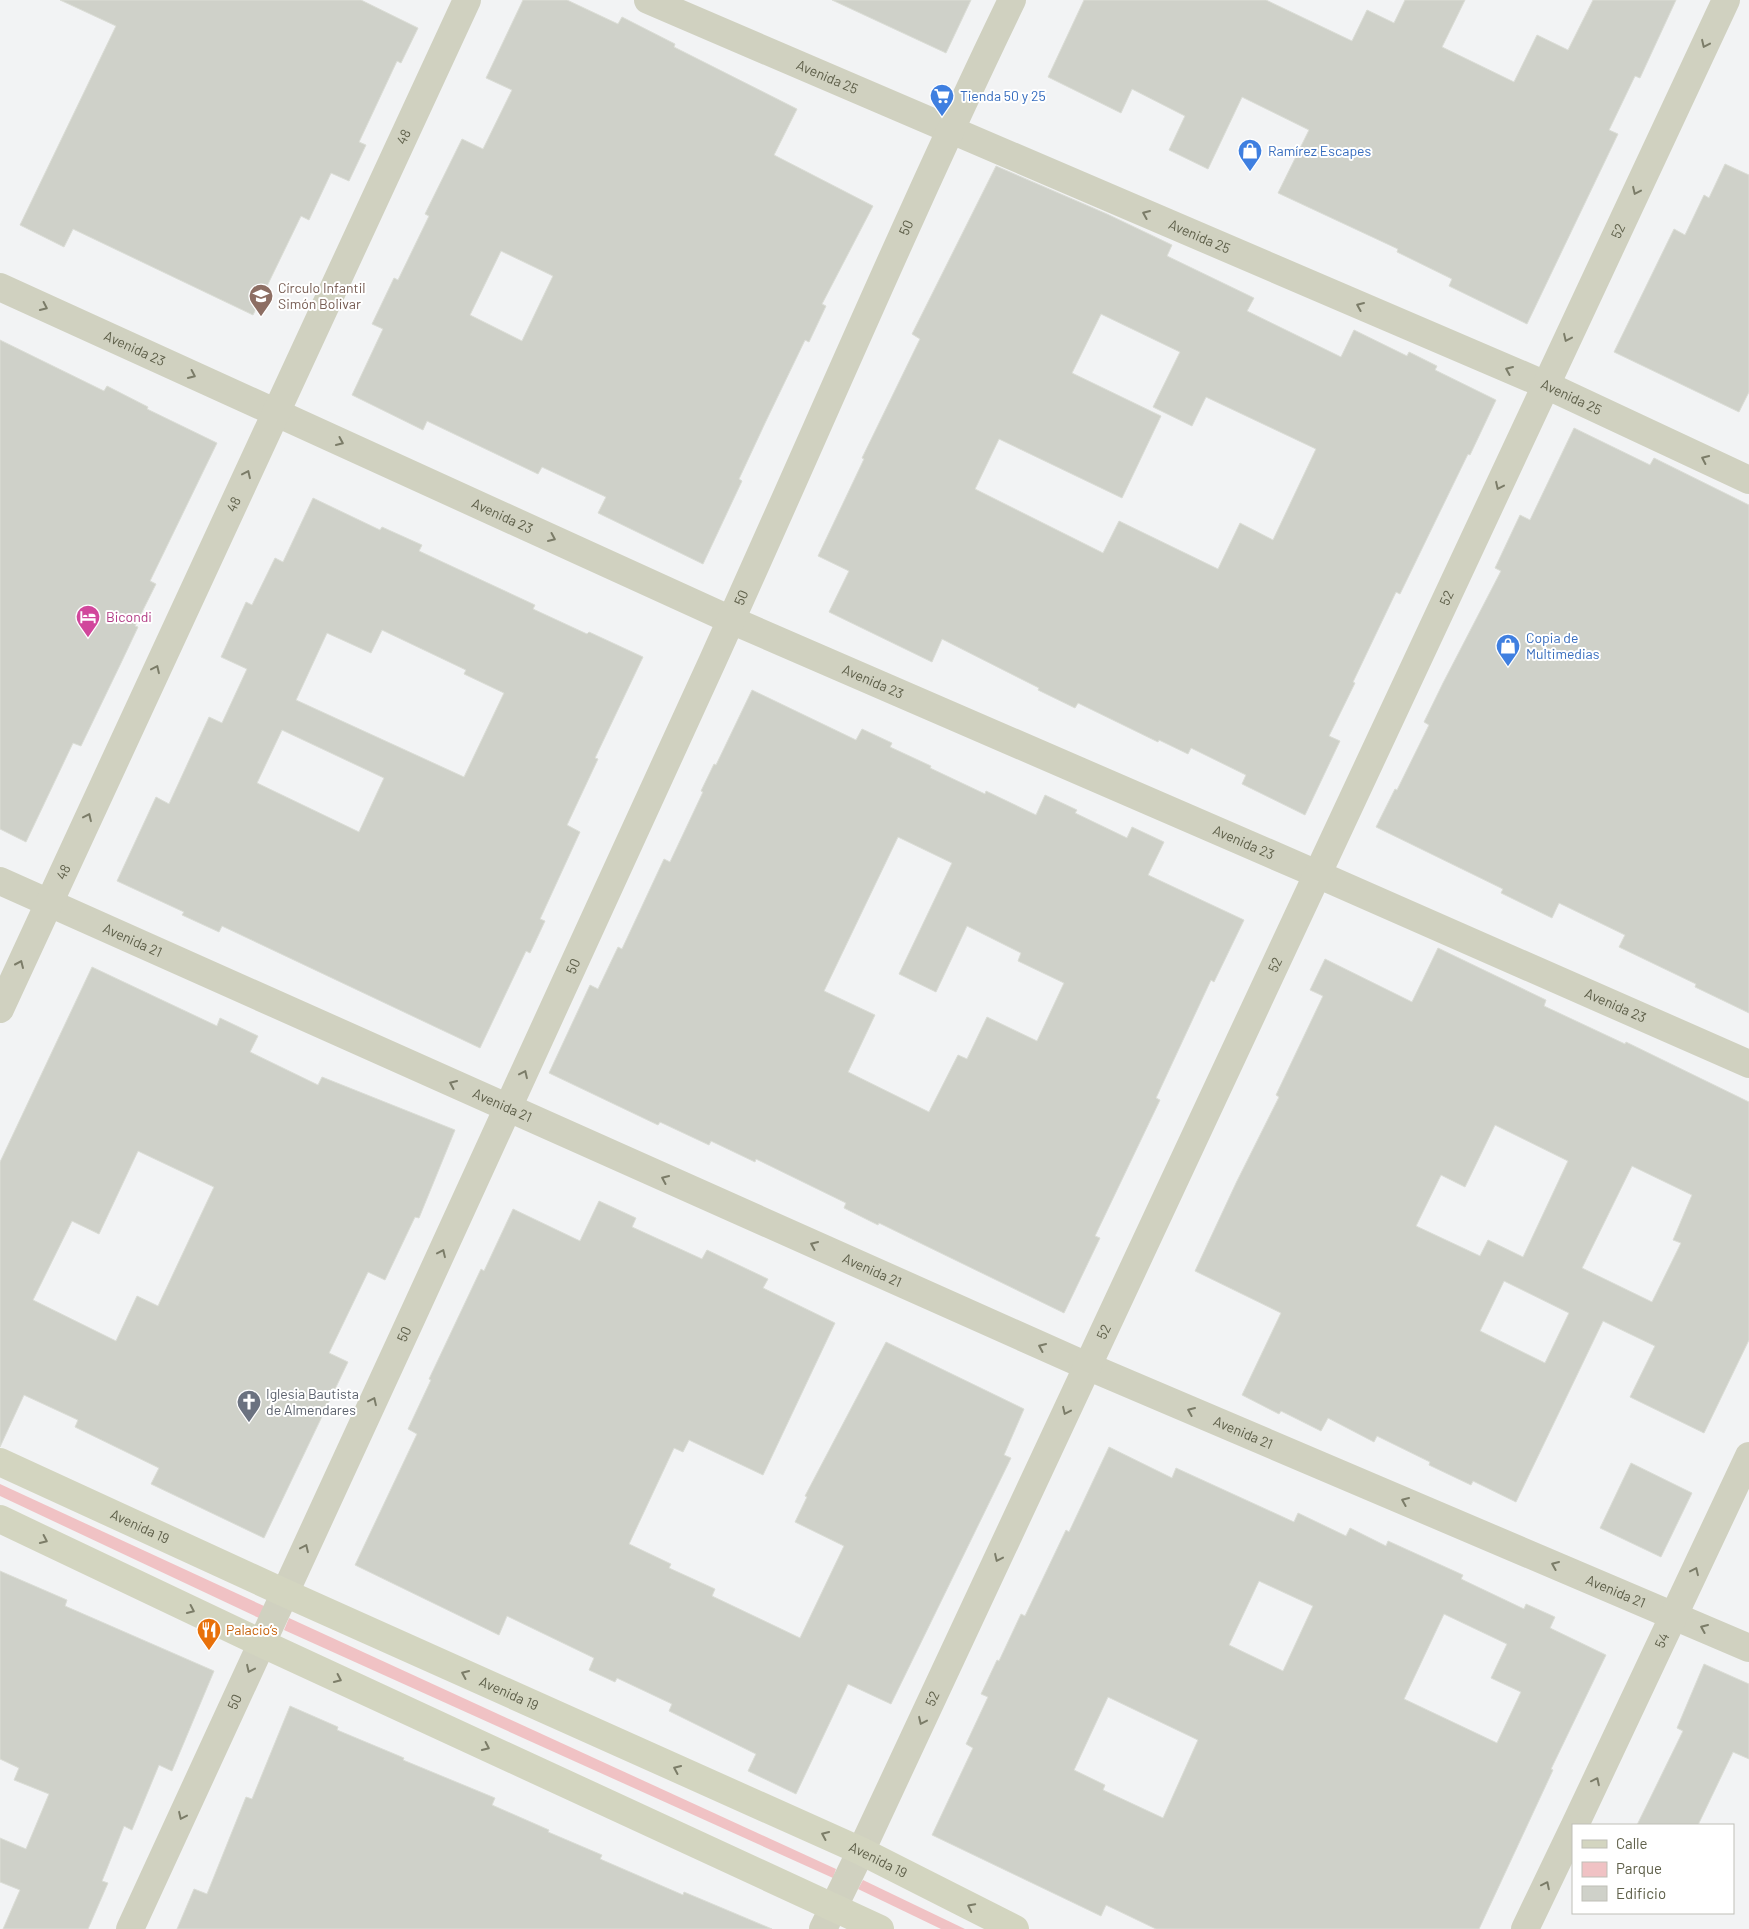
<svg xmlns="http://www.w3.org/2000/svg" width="1749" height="1929" font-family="Barlow,sans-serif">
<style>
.green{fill:#f0c2c4}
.building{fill:#cfd1c9;stroke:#dbddd6;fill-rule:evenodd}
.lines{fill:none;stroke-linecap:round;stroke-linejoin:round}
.street{stroke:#d0d1c0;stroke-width:28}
.secondary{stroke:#d3d5c0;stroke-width:28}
.oneway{stroke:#7b7c68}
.oneway2{stroke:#7c7d68}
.labels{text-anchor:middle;stroke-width:4;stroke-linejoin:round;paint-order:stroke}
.street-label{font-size:14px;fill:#5f604a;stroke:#fff}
.shop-label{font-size:14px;fill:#366cbe;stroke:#fff;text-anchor:start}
.education-label{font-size:14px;fill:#785e54;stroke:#fff;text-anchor:start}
.hotel-label{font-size:14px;fill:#b23c85;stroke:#fff;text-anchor:start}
.worship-label{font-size:14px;fill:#5b616d;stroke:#fff;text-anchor:start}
.food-label{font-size:14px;fill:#c56008;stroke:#fff;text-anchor:start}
</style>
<rect width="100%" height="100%" fill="#f2f3f4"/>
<g class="green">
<path d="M0,1484l264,122 -5,12 -259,-122z"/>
<path d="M289,1618l547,251 -3,9 -549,-248z"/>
<path d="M863,1880l102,49h-24l-83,-40z"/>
</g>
<g class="building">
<path d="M60,0h301l57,28 -17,35 -4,-2 -38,81 7,3 -17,36 -18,-8 -22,47 -8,-4 -48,99 -180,-86 -9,18 -44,-22 96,-199z"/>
<path d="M523,0h44l51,24 4,-7 53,27 -1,3 123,62 -23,46 99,51 -51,98 4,2 -17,36 -4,-2 -39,81 -27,58 3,2 -39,83 -105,-51 8,-16 -64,-30 -4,7 -111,-53 -4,9 -71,-35 31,-66 -11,-5 22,-46 4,2 31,-64 -4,-2 37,-75 21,10 29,-59 -26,-12zM501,251l52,25 -31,65 -52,-26z"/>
<path d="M832,0h139l-25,53z"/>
<path d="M1084,0h182l86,41 15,-31 27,13 11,-23h60l-23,47 72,35 23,-47 31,15 25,-50h83l-36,78 -5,-2 -26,54 9,4 -91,190 -78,-38 3,-7 -55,-27 1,-3 -120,-56 31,-63 -67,-33 -34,72 -39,-19 16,-34 -53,-27 -11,24 -73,-36z"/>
<path d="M1725,164l24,11v217l-10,20 -125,-60 60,-123 11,6 19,-40 5,3z"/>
<path d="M996,166l111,48 65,31 -5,11 87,42 -7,13 94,46 13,-27 53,26 2,-4 28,14 -2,4 61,30 -26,55 -2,-1 -68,140 -4,-2 -43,90 2,1 -26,53 11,5 -35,74 -63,-31 4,-9 -55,-27 -3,6 -29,-14 -1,2 -80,-39 -3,5 -37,-18 1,-2 -97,-49 -10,23 -103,-50 20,-41 -31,-15 46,-97 -2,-1 58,-119 -8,-5zM1101,314l79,38 -27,55 39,19 14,-29 110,52 -43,91 -33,-17 -22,46 -99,-48 -16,32 -128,-64 24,-50 123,59 39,-82 -89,-43z"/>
<path d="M0,340l104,51 3,-5 41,21 -1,2 70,34 -67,138 6,3 -21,42 3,1 -17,36 -40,83 -8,-3 -47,99 -26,-13z"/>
<path d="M1574,428l76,37 4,-7 95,47v508l-54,-26 1,-3 -77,-37 6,-12 -66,-32 -7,15 -51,-25 2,-4 -127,-62 19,-38 2,1 32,-65 -5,-3 19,-39 58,-112 -6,-3 25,-53 10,5z"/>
<path d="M313,498l67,32 2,-3 40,18 -3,6 116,54 -2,4 54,25 2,-2 54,25 -48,101 3,1 -31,66 13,7 -40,87 5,2 -15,32 -4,-2 -46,97 -258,-122 -3,6 -37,-17 2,-3 -67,-31 39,-84 13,7 40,-87 13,6 25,-54 -26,-12 25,-55 6,3 23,-47 8,4zM382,630l84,40 -2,4 40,19 -40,84 -168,-77 31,-67 44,20zM282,730l102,48 -25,54 -102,-49z"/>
<path d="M752,690l104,50 6,-11 30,14 -2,4 41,19 -1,2 55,26 1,-3 50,24 9,-20 32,15 -2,3 52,25 5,-11 32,15 -16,33 96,45 -30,62 -3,-2 -55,118 4,2 -65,136 5,2 -36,75 -185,-90 -1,2 -34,-17 2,-5 -90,-44 -1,3 -44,-21 -2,4 -49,-23 -2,3 -109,-52 41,-88 8,4 20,-42 4,2 42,-90 6,3 33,-70 -2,-1 13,-27 2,1zM898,837l54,26 -53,111 37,18 31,-66 54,27 -3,8 46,22 -27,58 -50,-24 -20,42 -9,-4 -29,57 -81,-40 27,-57 -51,-24z"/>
<path d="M1438,948l108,52 -2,6 81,38 1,-2 123,60v238l-45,93 -74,-36 25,-51 -52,-25 -87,181 -43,-21 -2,4 -42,-20 1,-3 -53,-26 -3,6 -46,-24 -7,13 -40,-20 -2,3 -37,-19 39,-82 -86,-42 42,-90 42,-84 -3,-2 47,-99 -13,-6 15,-31 87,43zM1495,1125l73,36 -45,96 -35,-17 -8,16 -64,-30 25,-51 24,12zM1632,1166l60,29 -19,45 8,3 -29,59 -70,-34zM1504,1281l65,32 -24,50 -65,-32z"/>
<path d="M92,967l125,59 3,-8 38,18 -8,16 68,33 4,-8 133,53 -36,88 -4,-1 -30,63 -17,-8 -39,81 19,9 -84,176 -113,-54 8,-16 -84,-41 3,-7 -54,-25 -24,52v-285zM138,1151l76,36 -56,119 -21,-10 -21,45 -83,-41 39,-79 27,13z"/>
<path d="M599,1201l37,17 -4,9 70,32 5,-9 61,29 -5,9 72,35 -72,152 -74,-35 -6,12 -9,-4 -45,96 42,20 -2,4 46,21 -3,7 88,42 44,-92 -49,-24 12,-25 -2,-1 81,-154 138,67 -20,46 7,3 -120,246 -43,-20 -52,110 -48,-23 8,-17 -87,-43 3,-7 -55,-26 -2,4 -26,-12 5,-12 -87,-42 -8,19 -144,-70 62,-131 -9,-5 23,-49 -2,-1 52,-110 3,2 29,-62 67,32z"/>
<path d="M1109,1447l63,31 4,-10 118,54 4,-9 48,23 4,-8 36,18 2,-5 75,34 -2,4 63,30 2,-5 29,13 -5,11 56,27 -55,114 2,1 -74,159h-323l-50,-24 -5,11 -169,-81 41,-87 -7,-4 22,-47 -7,-3 16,-34 2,1 22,-47 4,2 41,-86 3,2zM1259,1581l54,25 -30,65 -54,-26zM1444,1614l63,30 -16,34 30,14 -24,51 -93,-44zM1108,1697l90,43 -35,78 -60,-28 2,-5 -31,-15z"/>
<path d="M1631,1463l61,30 -31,64 -61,-29z"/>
<path d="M0,1571l67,29 -2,6 149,65 -42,100 -13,-6 -27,65 -8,-4 -22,55 6,2 -20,46h-85l17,-39 -20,-8v-44l26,11 23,-55 -35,-14 5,-12 -19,-9z"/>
<path d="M1704,1664l45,20v75l-16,-7 -35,73h-61l46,-94 -6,-3z"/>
<path d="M290,1706l48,21 -1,3 67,28 -1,2 92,38 -3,7 57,25 -1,2 54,23 -2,4 83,36 1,-3 88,37h-595l17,-40 13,5 39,-97 6,2z"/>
</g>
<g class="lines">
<g class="street">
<path id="s1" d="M648,0l898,385 203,95"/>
<path id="s2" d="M0,287l731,333 586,254 432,190"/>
<path id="s3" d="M0,881l1087,485 662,282"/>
<path id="s4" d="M0,1009l467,-1009"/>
<path id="s5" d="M1575,1825l174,-369"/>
<path id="s6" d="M130,1929c195,-423 390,-845 583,-1269 100,-220 194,-443 299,-660"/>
<path id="s7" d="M823,1929l38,-78 865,-1851"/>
<path d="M1525,1929l48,-100"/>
</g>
<g class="secondary">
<path id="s8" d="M0,1462l285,131 576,258 154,78"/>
<path d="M0,1519l261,124 619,286"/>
</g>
</g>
<defs><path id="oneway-chevron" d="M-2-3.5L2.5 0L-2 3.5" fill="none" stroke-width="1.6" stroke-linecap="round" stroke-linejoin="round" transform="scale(1.25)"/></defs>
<g class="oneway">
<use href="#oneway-chevron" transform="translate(1705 44) rotate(115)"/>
<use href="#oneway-chevron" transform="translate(1636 191) rotate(115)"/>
<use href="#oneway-chevron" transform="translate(1146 214) rotate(-157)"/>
<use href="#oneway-chevron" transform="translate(1360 306) rotate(-157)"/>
<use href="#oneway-chevron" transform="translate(44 307) rotate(25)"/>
<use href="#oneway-chevron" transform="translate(1567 338) rotate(115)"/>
<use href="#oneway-chevron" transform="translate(1509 370) rotate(-157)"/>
<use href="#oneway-chevron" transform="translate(192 375) rotate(25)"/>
<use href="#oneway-chevron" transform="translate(340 442) rotate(24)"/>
<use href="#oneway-chevron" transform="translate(1705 459) rotate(-155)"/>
<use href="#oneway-chevron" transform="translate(247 474) rotate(-65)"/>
<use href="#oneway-chevron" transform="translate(1499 486) rotate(115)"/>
<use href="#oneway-chevron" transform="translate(552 538) rotate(24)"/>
<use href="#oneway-chevron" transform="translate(156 669) rotate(-65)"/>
<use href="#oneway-chevron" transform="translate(88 817) rotate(-65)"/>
<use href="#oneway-chevron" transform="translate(20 964) rotate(-66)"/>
<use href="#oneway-chevron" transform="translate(524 1074) rotate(-65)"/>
<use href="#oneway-chevron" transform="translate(453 1084) rotate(-156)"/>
<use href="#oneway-chevron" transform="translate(665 1179) rotate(-156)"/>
<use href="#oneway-chevron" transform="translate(814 1245) rotate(-156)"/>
<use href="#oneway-chevron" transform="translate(442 1253) rotate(-65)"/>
<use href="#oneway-chevron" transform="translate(1042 1347) rotate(-156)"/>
<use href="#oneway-chevron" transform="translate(373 1401) rotate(-65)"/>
<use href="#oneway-chevron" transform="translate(1066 1411) rotate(115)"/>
<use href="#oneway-chevron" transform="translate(1191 1411) rotate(-157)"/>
<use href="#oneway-chevron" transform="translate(1405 1501) rotate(-157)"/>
<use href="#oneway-chevron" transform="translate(305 1548) rotate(-65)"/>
<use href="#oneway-chevron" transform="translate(998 1558) rotate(115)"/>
<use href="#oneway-chevron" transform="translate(1555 1565) rotate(-157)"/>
<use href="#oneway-chevron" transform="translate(1695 1571) rotate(-65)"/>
<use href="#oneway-chevron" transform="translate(1704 1628) rotate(-157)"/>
<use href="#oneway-chevron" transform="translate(250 1669) rotate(115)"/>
<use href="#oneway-chevron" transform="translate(922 1721) rotate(115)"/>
<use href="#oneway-chevron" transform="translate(1596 1781) rotate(-64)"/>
<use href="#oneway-chevron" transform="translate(182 1816) rotate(115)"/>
<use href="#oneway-chevron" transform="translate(1546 1885) rotate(-64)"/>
</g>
<g class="oneway2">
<use href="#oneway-chevron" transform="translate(44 1540) rotate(25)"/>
<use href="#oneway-chevron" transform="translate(191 1610) rotate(25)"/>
<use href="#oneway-chevron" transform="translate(465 1674) rotate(-156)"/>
<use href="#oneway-chevron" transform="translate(338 1679) rotate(25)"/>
<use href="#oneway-chevron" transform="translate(486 1747) rotate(25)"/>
<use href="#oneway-chevron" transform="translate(677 1769) rotate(-156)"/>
<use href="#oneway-chevron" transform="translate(825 1835) rotate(-156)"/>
<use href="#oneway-chevron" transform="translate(971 1907) rotate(-153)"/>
</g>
<defs>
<symbol id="supermarket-pin" viewBox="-11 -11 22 30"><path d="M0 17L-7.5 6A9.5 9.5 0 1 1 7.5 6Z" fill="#3f7fe0" stroke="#fff"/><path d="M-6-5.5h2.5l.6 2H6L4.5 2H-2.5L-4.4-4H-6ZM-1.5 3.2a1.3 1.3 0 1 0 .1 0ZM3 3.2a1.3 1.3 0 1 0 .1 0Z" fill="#fff"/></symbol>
<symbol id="shop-pin" viewBox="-11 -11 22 30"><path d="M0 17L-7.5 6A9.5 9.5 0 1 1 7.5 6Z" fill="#3f7fe0" stroke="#fff"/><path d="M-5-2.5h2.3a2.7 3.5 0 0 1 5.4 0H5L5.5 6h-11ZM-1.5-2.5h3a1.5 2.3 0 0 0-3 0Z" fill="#fff"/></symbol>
<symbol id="school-pin" viewBox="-11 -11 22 30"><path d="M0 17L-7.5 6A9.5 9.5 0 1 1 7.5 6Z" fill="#8d6e63" stroke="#fff"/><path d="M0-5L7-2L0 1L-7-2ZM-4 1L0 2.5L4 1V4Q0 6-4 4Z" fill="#fff"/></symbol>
<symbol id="hotel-pin" viewBox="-11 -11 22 30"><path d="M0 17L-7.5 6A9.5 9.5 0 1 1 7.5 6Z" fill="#d1479c" stroke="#fff"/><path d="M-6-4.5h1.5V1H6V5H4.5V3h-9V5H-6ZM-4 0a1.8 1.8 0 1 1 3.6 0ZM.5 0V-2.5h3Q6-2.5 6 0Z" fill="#fff"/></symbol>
<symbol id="church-pin" viewBox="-11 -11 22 30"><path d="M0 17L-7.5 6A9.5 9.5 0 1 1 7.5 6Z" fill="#6b7280" stroke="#fff"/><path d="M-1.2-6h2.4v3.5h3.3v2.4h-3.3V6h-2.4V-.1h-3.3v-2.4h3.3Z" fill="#fff"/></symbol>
<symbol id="restaurant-pin" viewBox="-11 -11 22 30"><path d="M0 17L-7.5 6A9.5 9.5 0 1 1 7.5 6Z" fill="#e8710a" stroke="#fff"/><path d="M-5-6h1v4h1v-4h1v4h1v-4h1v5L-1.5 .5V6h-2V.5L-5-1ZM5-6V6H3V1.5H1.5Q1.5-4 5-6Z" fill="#fff"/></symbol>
</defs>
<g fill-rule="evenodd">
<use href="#supermarket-pin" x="928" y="82" width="28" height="38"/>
<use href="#shop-pin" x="1236" y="137" width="28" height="38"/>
<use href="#school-pin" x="247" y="282" width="28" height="38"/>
<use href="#hotel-pin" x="74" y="603" width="28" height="38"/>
<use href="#shop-pin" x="1494" y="632" width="28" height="38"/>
<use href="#church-pin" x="235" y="1388" width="28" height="38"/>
<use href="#restaurant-pin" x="195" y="1616" width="28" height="38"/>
</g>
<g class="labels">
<g class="street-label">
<text dy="5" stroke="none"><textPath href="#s1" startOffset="195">Avenida 25</textPath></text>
<text dy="5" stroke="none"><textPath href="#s4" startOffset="961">48</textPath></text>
<text dy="5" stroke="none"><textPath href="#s6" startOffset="1870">50</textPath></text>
<text dy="5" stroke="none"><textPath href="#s7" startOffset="1875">52</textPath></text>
<text dy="5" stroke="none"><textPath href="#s1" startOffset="600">Avenida 25</textPath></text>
<text dy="5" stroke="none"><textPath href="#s2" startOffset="148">Avenida 23</textPath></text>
<text dy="5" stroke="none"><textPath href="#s1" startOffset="1005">Avenida 25</textPath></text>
<text dy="5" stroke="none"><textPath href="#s4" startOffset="556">48</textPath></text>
<text dy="5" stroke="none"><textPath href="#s2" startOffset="552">Avenida 23</textPath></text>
<text dy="5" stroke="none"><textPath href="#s6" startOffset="1465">50</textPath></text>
<text dy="5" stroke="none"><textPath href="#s7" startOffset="1470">52</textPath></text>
<text dy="5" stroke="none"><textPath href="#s2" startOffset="958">Avenida 23</textPath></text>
<text dy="5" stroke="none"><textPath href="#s2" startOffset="1362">Avenida 23</textPath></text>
<text dy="5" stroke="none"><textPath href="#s4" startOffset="151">48</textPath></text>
<text dy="5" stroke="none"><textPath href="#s3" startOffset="145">Avenida 21</textPath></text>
<text dy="5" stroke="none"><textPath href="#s7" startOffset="1065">52</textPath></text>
<text dy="5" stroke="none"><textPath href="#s6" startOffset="1060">50</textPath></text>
<text dy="5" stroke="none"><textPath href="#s2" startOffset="1768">Avenida 23</textPath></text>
<text dy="5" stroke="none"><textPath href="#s3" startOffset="550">Avenida 21</textPath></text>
<text dy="5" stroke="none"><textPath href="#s3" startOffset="955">Avenida 21</textPath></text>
<text dy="5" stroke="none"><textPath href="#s7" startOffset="660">52</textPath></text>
<text dy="5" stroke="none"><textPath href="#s6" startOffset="655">50</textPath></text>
<text dy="5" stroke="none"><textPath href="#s3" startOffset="1360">Avenida 21</textPath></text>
<text dy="5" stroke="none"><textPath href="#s8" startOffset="154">Avenida 19</textPath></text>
<text dy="5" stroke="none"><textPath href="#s3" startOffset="1765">Avenida 21</textPath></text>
<text dy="5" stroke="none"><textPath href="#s5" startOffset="204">54</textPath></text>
<text dy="5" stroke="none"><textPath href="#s8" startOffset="559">Avenida 19</textPath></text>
<text dy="5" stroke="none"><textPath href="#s7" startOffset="255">52</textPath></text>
<text dy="5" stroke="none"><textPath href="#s6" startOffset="250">50</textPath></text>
<text dy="5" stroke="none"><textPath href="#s8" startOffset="964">Avenida 19</textPath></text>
</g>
<g class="shop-label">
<text x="960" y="101">Tienda 50 y 25</text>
<text x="1268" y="156">Ramírez Escapes</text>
<text x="1526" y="643">Copia de<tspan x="1526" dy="16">Multimedias</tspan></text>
</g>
<g class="education-label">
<text x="278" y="293">Círculo Infantil<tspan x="278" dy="16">Simón Bolivar</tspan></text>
</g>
<g class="hotel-label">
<text x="106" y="622">Bicondi</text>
</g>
<g class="worship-label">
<text x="266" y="1399">Iglesia Bautista<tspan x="266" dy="16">de Almendares</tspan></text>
</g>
<g class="food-label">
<text x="226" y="1635">Palacio’s</text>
</g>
</g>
<rect x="1572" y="1824" width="162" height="90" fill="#ffffff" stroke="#bfbfb7"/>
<rect x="1582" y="1840" width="25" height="8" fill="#d3d5c0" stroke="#bfbfb7"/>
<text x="1616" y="1849" font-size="15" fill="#5f604a">Calle</text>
<rect x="1582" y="1862" width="25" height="15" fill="#f0c2c4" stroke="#bfbfb7"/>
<text x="1616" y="1874" font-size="15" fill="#5f604a">Parque</text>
<rect x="1582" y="1886" width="25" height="15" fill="#cfd1c9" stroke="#bfbfb7"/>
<text x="1616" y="1899" font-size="15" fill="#5f604a">Edificio</text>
</svg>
